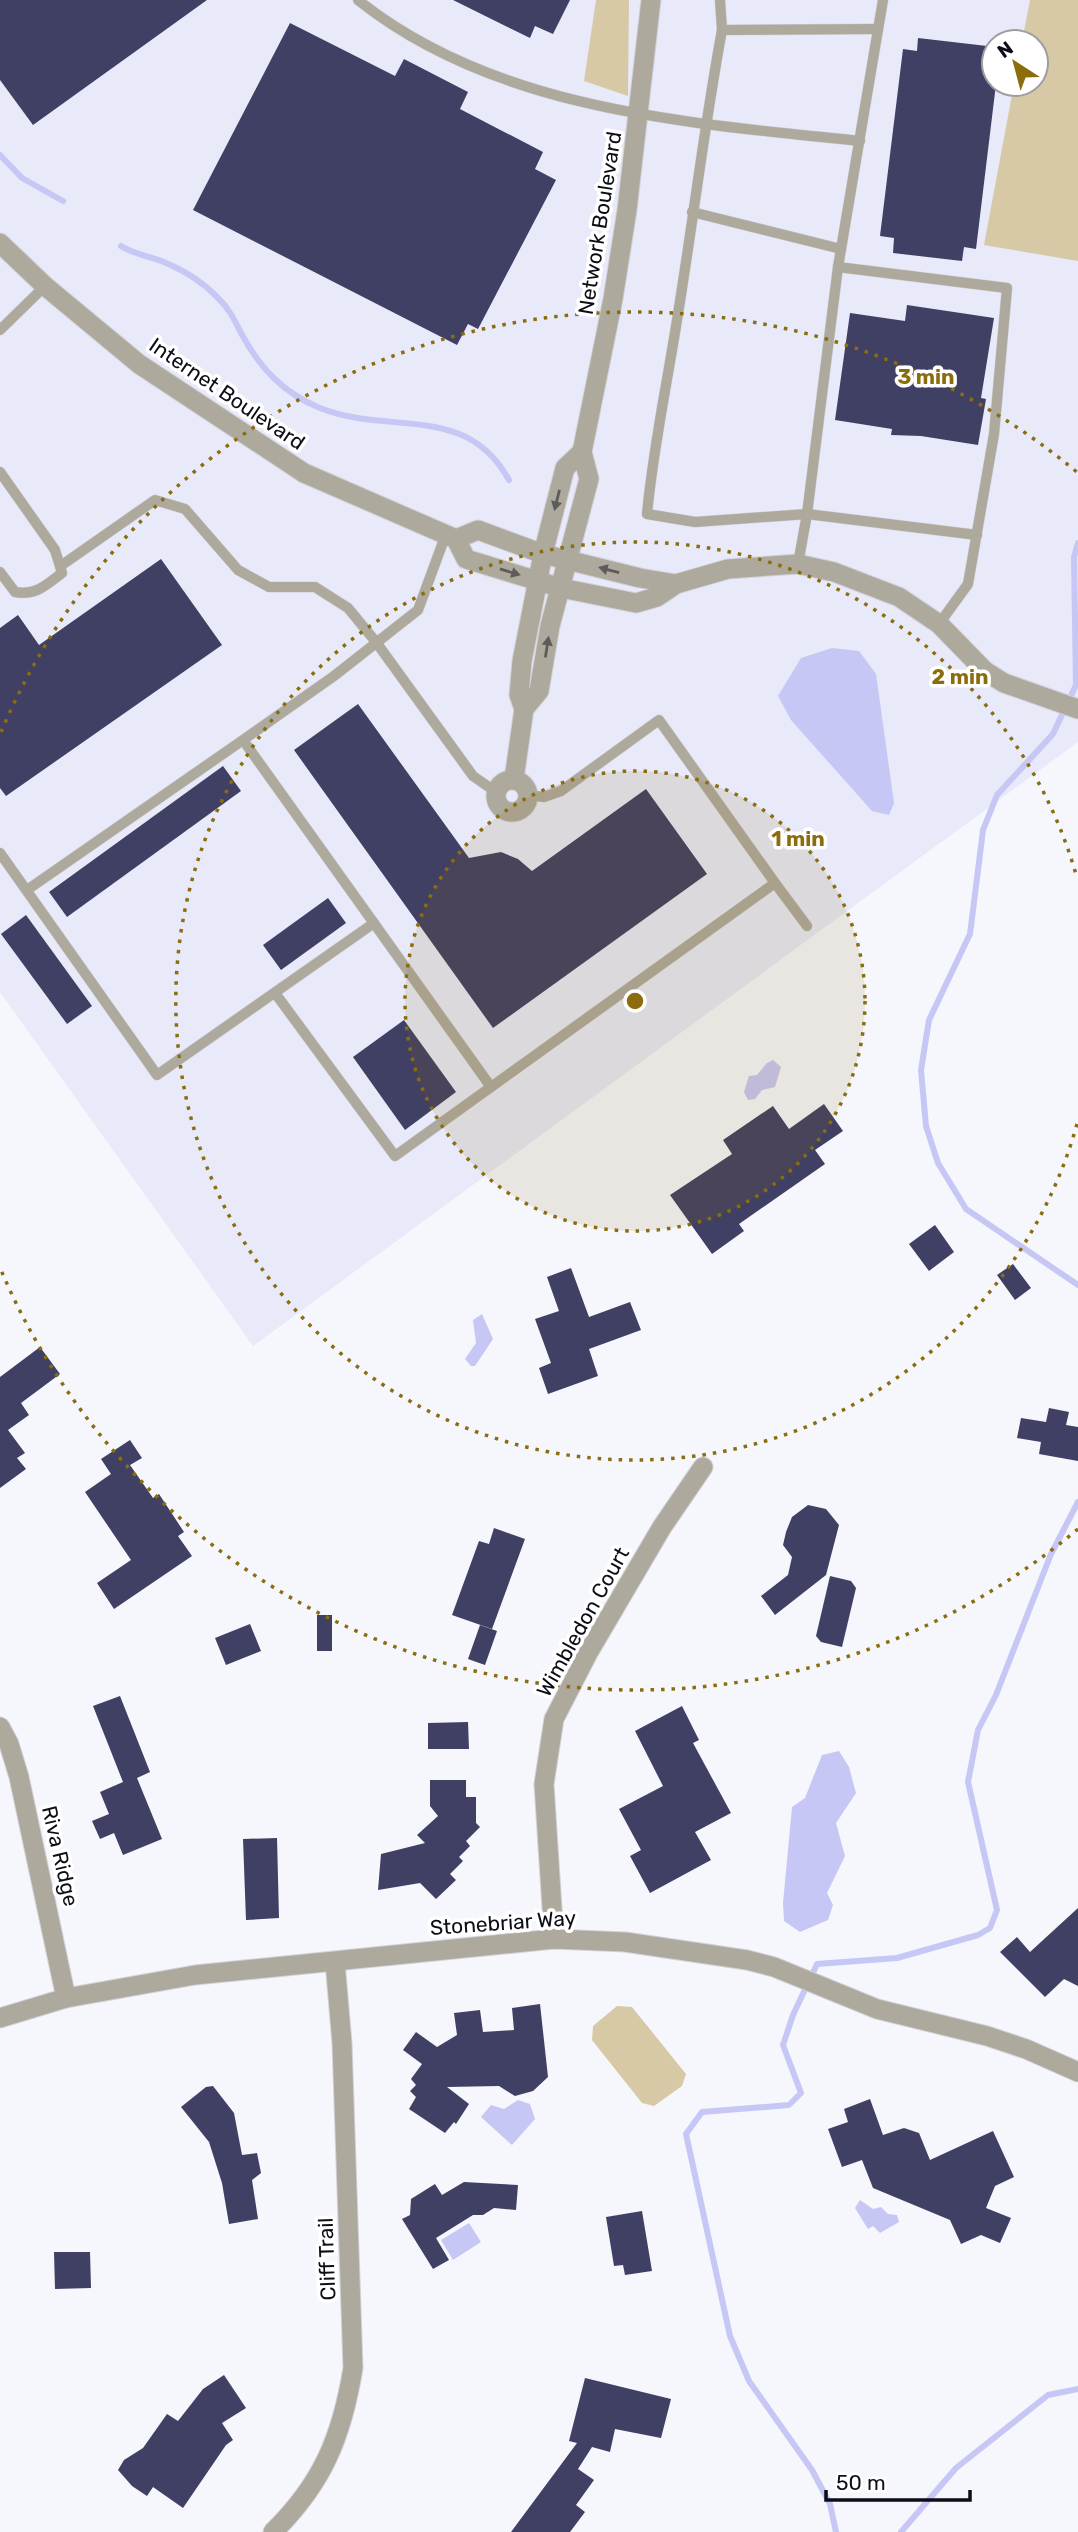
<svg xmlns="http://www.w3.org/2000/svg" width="1078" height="2532" font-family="Rubik,sans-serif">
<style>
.built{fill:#e8e9f9;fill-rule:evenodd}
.green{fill:#d7c9a6}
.water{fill:#c6c7f4}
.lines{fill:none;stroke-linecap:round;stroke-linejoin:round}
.stream{stroke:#c6c7f4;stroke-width:6}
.building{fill:#403f64}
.service-casing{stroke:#d1d1d8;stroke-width:11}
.minor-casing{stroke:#d1d1d8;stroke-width:21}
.service{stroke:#aea99d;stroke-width:10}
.minor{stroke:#aea99d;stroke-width:19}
.oneway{fill:#5e5b5a}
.ring{fill:none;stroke:#8b6d0d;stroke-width:3.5;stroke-dasharray:3.5 7}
.labels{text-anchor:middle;stroke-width:7;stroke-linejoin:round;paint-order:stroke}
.street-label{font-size:21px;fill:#0d0d17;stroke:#fff}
.centre{fill:#8b6d0d;stroke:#fff;stroke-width:3.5}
.ring-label{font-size:21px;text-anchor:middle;font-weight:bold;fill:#8b6d0d;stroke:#fff;stroke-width:7;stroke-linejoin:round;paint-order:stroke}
</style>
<rect width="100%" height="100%" fill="#f6f6fd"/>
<path class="built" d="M0,0h1078v742l-825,604 -253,-354zM994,42h42v42h-42z"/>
<g class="green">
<path d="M596,0h33l-1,96 -44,-15z"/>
<path d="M1030,0h48v261l-94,-16 30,-161h22v-42h-14z"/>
<path d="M617,2006l15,1 54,67 -4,12 -28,20 -12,-3 -50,-63 1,-14z"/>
</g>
<g class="water">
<path d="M832,648l27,3 17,23 18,129 -5,12 -17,-4 -81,-91 -13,-24 23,-38z"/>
<path d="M773,1060l8,7 -6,20 -13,3 -7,9 -7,1 -4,-8 5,-16 8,-1 10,-12z"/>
<path d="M482,1314l11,25 -18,27h-4l-6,-7 11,-16 -3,-23z"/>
<path d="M839,1751l10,16 7,26 -20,30 9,33 -18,37 6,12 -5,15 -28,12 -16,-11 -1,-18 9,-96 13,-9 17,-43z"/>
<path d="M518,2100l12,4 5,15 -23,26 -31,-28 10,-12 13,4z"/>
<path d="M860,2200l13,9 8,-2 7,7 9,1 2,7 -19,11 -7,-7 -5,3 -13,-21z"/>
<path d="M469,2223l12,19 -28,18 -12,-20z"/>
</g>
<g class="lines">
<g class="stream">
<path d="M0,155l22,23 41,23"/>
<path d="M121,246c14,9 30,10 45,17 19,8 38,20 52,35 11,10 17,23 23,35 19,35 42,60 79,75 70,28 146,-6 189,72"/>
<path d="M1078,543l-4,14 2,128 -23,49 -56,61 -14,35 -13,104 -41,86 -8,50 5,56 12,37 28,46 112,76"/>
<path d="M836,2532l-6,-28 -18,-34 -63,-89 -19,-45 -44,-202 16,-22 87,-7 12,-12 -18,-48 10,-30 24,-51 80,-6 81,-23 12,-7 7,-18 -29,-128 10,-52 18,-35 55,-141 27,-52"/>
<path d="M901,2532l55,-64 92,-73 30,-6"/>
</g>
</g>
<g class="building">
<path d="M0,0h207l-174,125 -33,-45z"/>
<path d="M453,0h117l-17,34 -18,-8 -5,12z"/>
<path d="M290,23l105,53 9,-17 64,33 -8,17 83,43 -8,17 21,11 -78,149 -10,-5 -11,21 -264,-135z"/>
<path d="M918,38l69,8 -2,14 9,1 2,23 -20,165 -12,-2 -2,14 -69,-8 1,-15 -14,-2 23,-187 14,2z"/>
<path d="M907,305l87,13 -13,80 5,1 -8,46 -57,-9 -30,-1 1,-6 -57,-9 15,-107 55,8z"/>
<path d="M161,559l61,86 -216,151 -6,-8v-160l18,-13 21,30z"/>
<path d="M358,704l111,154 32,-6 17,7 14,12 114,-82 61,85 -214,154 -199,-278z"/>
<path d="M223,766l18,25 -174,126 -18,-25z"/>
<path d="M328,898l18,25 -65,47 -18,-25z"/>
<path d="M26,915l66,91 -25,18 -66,-90z"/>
<path d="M404,1020l52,72 -51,38 -52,-73z"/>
<path d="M824,1104l19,27 -28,19 10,14 -86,60 5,7 -32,23 -42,-59 62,-41 -9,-14 50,-34 16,23z"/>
<path d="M935,1225l19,27 -25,19 -20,-27z"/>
<path d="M1013,1264l18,24 -16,12 -18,-25z"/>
<path d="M571,1268l18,49 41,-15 11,28 -52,19 9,27 -50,18 -9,-26 12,-5 -16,-44 24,-8 -12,-34z"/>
<path d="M40,1347l20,27 -39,29 8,12 -21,15 17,23 -8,5 9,11 -26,19v-111z"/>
<path d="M1049,1408l20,4 -3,13 12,2v34l-39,-7 2,-12 -24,-4 4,-20 25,4z"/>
<path d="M130,1440l12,18 -12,7 23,33 6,-4 25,38 -6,4 14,20 -78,53 -17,-26 34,-23 -46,-68 26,-18 -10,-15z"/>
<path d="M808,1505l18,4 13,16 -13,50 -51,40 -14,-19 27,-21 4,-18 -9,-12 3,-13 6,-15z"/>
<path d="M494,1528l31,11 -33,90 -40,-14 27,-74 10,3z"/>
<path d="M830,1576l21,5 5,7 -14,59 -21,-5 -5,-6z"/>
<rect x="317" y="1615" width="15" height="36"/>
<path d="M250,1624l11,27 -35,14 -11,-27z"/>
<path d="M480,1625l17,6 -12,34 -17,-6z"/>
<path d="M120,1696l30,76 -13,6 25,61 -39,16 -9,-22 -14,6 -8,-18 17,-7 -9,-22 23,-10 -30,-76z"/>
<path d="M682,1706l17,34 -6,3 38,70 -36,19 16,28 -61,33 -20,-37 11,-6 -22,-41 44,-23 -28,-55z"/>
<path d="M468,1722l1,27h-41v-26z"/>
<path d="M430,1780h36v17h10v26l4,4 -14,14 4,5 -11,11 4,4 -13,13 6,6 -20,19 -16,-16 -42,7 3,-36 44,-11 -8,-8 21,-19 -8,-10z"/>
<path d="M277,1838l2,80 -33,2 -3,-81z"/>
<path d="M1078,1908v78l-14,-7 -19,18 -45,-45 17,-15 13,15z"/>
<path d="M540,2004l8,73 -15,14 -18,5 -16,-10 -52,1 22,17 -13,20 -2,-2 -9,11 -36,-24 7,-12 -6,-6 6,-6 -5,-6 11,-15 -19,-14 13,-18 21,15 20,-12 -3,-22 26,-3 3,22 31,-2 -2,-22z"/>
<path d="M213,2086l21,27 8,42 15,-2 4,20 -9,7 6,39 -29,5 -7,-41 -13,-41 -28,-35 25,-20z"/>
<path d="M870,2099l13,36 21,-7 15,5 11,27 63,-29 21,46 -19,9 -9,22 25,10 -11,25 -19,-8 -20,9 -11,-24 -77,-32 -11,-28 -20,7 -14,-38 20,-7 -4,-13z"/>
<path d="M464,2182l54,3 -2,25 -22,-2 -11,7h-10l-37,23 13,22 -16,9 -31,-50 8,-4 1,-16 24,-15 7,11z"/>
<path d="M642,2211l10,60 -27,4 -2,-10 -9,1 -8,-49z"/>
<path d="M54,2252h36l1,36 -36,1z"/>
<path d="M224,2375l22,33 -24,15 11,17 -7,5 -43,63 -30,-21 -6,9 -15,-10 -14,-16 6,-10 19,-12 24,-34 11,7 25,-32z"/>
<path d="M585,2378l86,21 -10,39 -46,-9 -5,23 -18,-5 -14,22 16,11 -18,25 9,7 -15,20h-59l66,-89 -8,-2z"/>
</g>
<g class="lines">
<defs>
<g id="service">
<path d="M358,0c139,111 332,123 502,141"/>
<path d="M720,0l2,30"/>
<path d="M878,29l-156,1c-20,108 -32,218 -51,326 -9,53 -19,104 -24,158l48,8 112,-8 170,21"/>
<path d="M692,212l149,37"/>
<path d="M838,267l169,21 -13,146 -26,150 -29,40"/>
<path d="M0,330l45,-44"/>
<path d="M0,472l55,78 7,23c-16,12 -26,23 -47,19l-15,-20"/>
<path d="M446,534l-28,76 -84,66 -91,64 248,347"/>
<path d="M798,564l9,-50 31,-247 45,-267"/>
<path d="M62,565l93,-65 30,9 53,61 31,17h46l33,21 28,34 97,134 23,16"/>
<path d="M0,853l157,222 217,-152"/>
<path d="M775,883l32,43"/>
<path d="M27,890l216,-150"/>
<path d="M275,993l120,163 380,-273 -116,-163 -98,71 -17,6 -15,-2"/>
</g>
<g id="minor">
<path d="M0,243l45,43 94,78 165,109 152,66 10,20 95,29 75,15 21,-6 19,-13 52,-15 70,-5 36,8 65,25 40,27 46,47 19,12 74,26"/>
<path d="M456,539l22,-9 65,24 97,24 36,6"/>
<path d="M524,709l15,-18 11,-65 39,-147 -7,-27 31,-153 14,-89 24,-210"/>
<path d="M514,779l10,-70 -5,-14 3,-34 21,-107 22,-86 17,-16"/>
<circle cx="512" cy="796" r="16"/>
<path d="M0,1727l9,17 10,33 47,221"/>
<path d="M554,1939l-10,-155 10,-65 34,-66 74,-126 41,-60"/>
<path d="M0,2018l66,-20 129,-23 359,-36 71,3 122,18 27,7 103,42 110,27 39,13 52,23"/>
<path d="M273,2532c50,-49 69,-96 80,-164l-11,-325 -7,-81"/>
</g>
</defs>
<use href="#service" class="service-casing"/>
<use href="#minor" class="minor-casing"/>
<use href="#service" class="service"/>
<use href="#minor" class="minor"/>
</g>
<defs><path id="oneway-solid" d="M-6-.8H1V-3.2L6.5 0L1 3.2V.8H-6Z" transform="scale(1.75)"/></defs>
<g class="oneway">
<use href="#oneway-solid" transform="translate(557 500) rotate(104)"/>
<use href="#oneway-solid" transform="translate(609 570) rotate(-165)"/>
<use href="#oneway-solid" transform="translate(510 572) rotate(17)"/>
<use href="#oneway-solid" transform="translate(547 647) rotate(-81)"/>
</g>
<circle cx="635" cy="1001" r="230" fill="#8b6d0d" fill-opacity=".12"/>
<g class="ring">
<circle cx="635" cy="1001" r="230"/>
<path d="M1077 1124A459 459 0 1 1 1077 878"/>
<path d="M1078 1529A689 689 0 0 1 1 1270M1 732A689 689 0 0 1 1078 473"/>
</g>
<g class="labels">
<g class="street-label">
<text transform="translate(600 223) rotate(-81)" y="7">Network Boulevard</text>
<text transform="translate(227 394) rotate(34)" y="7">Internet Boulevard</text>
<text transform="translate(583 1622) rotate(-61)" y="7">Wimbledon Court</text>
<text transform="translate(60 1856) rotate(77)" y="7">Riva Ridge</text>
<text transform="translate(503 1923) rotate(-4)" y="7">Stonebriar Way</text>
<text transform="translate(327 2259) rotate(-92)" y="7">Cliff Trail</text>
</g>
</g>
<circle cx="635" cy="1001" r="10" class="centre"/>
<g class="ring-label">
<text x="926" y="384">3 min</text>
<text x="960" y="684">2 min</text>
<text x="798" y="846">1 min</text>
</g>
<g transform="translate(1015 63) rotate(324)"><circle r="33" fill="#ffffff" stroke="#9e9ea2" stroke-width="2"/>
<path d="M0-5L12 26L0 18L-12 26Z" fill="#8b6d0d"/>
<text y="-10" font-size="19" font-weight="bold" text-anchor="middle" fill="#0d0d17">N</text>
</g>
<path d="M826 2490v10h144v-10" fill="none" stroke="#0d0d17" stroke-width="3.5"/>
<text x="836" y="2490" font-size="21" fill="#0d0d17" stroke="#ffffff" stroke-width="5" paint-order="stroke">50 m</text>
</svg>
